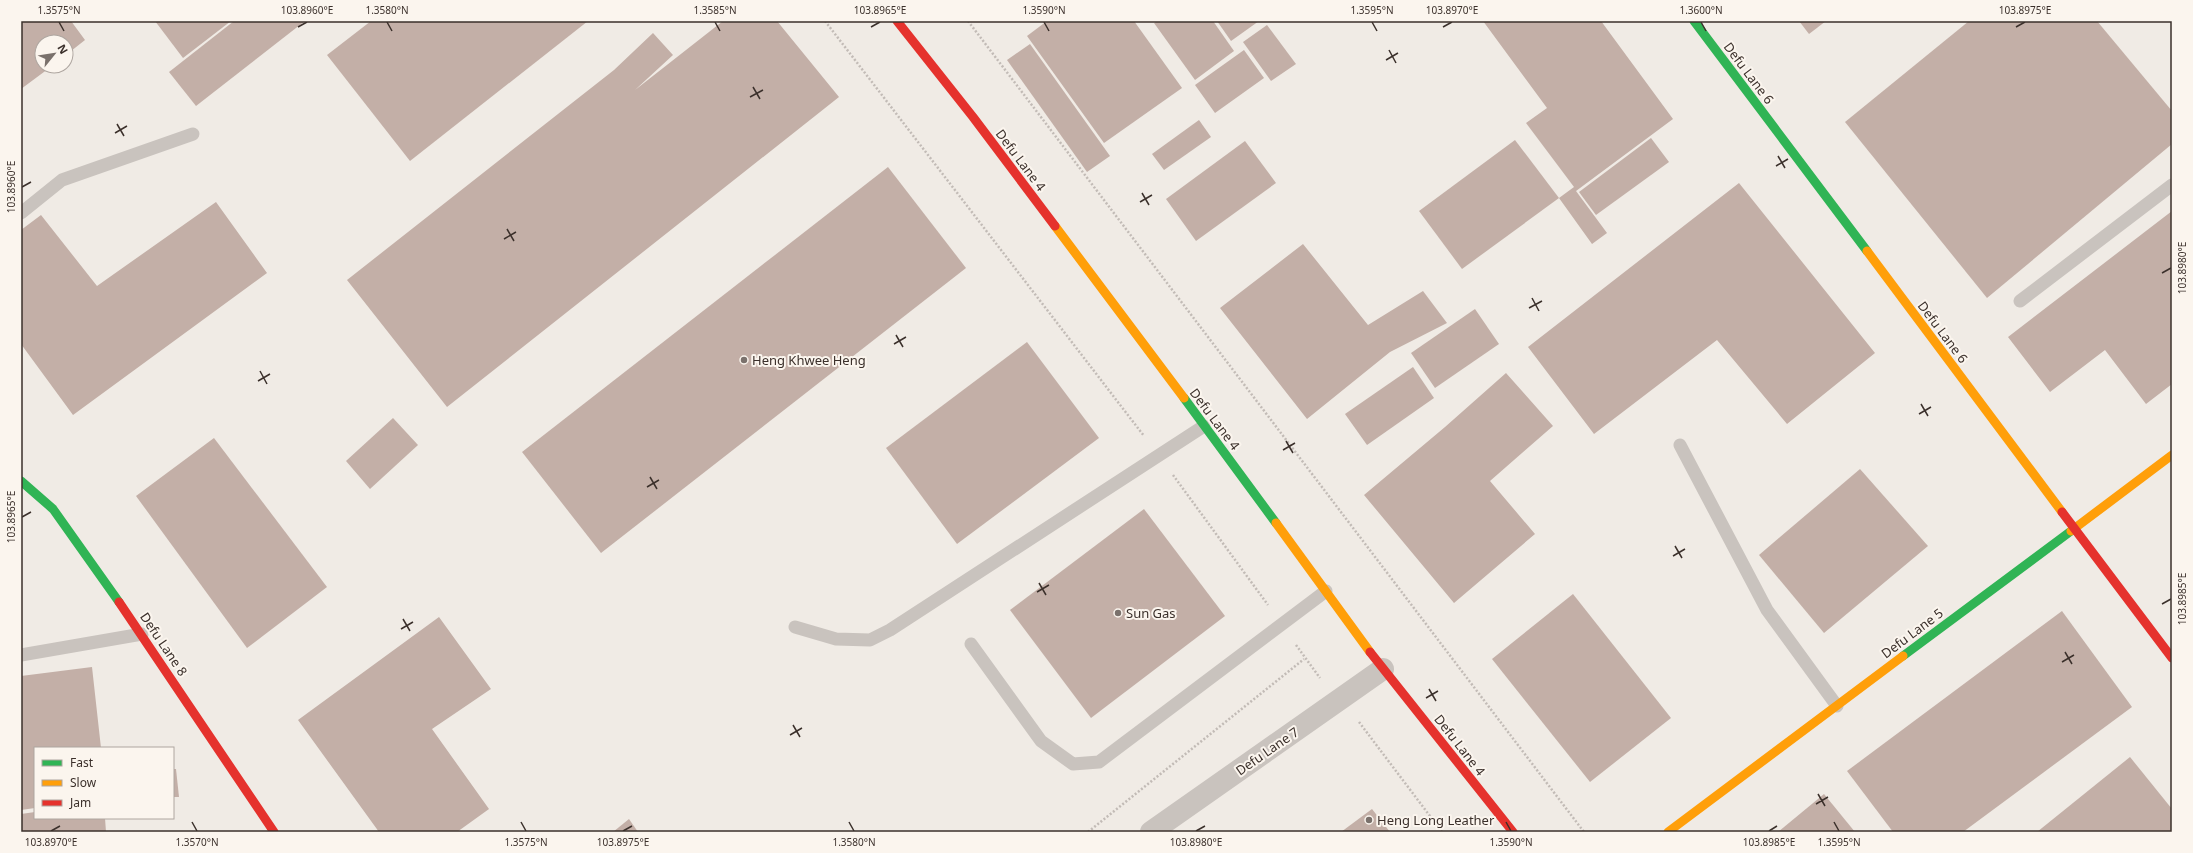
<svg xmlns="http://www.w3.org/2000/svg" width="2193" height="853" font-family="'Noto Sans',sans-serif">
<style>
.building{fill:#c3afa7}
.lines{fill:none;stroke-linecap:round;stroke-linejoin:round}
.path{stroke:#c2bbb6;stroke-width:2.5;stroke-dasharray:2 2;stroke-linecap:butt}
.lane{stroke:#c9c3be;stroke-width:13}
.street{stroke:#c9c3be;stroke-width:22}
.fast{stroke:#30b455;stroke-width:9}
.slow{stroke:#ff9f0a;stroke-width:9}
.jam{stroke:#e5322d;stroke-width:9}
.ticks{fill:none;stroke:#3b302b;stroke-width:1.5}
.poi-dot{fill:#7a716c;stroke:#fbf5ee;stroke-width:1.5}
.labels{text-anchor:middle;stroke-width:4;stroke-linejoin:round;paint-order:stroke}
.street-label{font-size:13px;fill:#3b302b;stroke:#fbf5ee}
.poi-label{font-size:13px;fill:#3b302b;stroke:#fbf5ee;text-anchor:start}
.neatline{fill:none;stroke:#3b302b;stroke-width:1.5}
.ticks-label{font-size:10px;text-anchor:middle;fill:#3b302b}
</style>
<rect width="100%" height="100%" fill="#f0ebe5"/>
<g class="building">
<path d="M21,21h50l14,19 -19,15v-13h-24v24h10l-31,23z"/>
<path d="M155,21h76l-48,37z"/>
<path d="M234,21h71l-109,85 -27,-34z"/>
<path d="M371,21h217l-178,140 -83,-106z"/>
<path d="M723,21h54l62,76 -392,310 -100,-127 267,-210 39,-37 20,22 -38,35z"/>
<path d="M1047,21h87l48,67 -78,55 -77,-107z"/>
<path d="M1158,21h55l21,30 -39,29 -41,-57z"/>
<path d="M1217,21h42l-28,20z"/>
<path d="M1483,21h118l72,98 -97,72 31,42 -15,11 -33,-46 15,-11 -48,-64 21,-15z"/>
<path d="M1799,21h27l-17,13z"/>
<path d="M1969,21h128l75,90v33l-185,154 -142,-176z"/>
<path d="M1267,25l29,39 -25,17 -28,-39z"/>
<path d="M1030,44l80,112 -23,16 -80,-112z"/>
<path d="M1244,50l20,28 -49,35 -20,-28z"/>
<path d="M1199,120l12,17 -47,33 -12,-16z"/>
<path d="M1651,138l18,24 -73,53 -17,-23z"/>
<path d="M1515,140l44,58 -97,71 -43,-58z"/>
<path d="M1245,141l31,42 -80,58 -30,-42z"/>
<path d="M888,167l78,101 -365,285 -79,-101z"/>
<path d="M1739,183l136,170 -88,71 -70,-84 -123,94 -66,-87z"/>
<path d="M216,202l51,71 -194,142 -52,-71v-114l20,-15 56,71z"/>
<path d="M2172,211v173l-26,20 -41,-54 -55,42 -42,-55z"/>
<path d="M1303,244l65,81 55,-34 24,32 -57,29 -83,67 -87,-111z"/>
<path d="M1475,309l24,35 -64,44 -24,-35z"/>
<path d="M1027,342l72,96 -142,106 -71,-96z"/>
<path d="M1413,367l21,31 -67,47 -22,-31z"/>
<path d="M1506,373l47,53 -63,55 45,53 -81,69 -90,-108 81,-68z"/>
<path d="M393,418l25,27 -48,44 -24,-28z"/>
<path d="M214,438l113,149 -80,61 -111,-152z"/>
<path d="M1860,469l68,77 -104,87 -65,-78z"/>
<path d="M1144,509l81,107 -134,102 -81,-108z"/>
<path d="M1573,594l98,124 -81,64 -98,-123z"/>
<path d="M2062,611l70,96 -169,125h-70l-46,-61z"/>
<path d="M439,617l52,72 -59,40 57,80 -32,23h-78l-81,-112z"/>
<path d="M92,667l9,81h-66v60l-14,2v-134z"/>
<path d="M2130,757l42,52v23h-135z"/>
<path d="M173,769h3l3,28h-6z"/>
<path d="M1824,794l31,38h-77z"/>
<path d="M1372,809l18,23h-49z"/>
<path d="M35,812v6h70l1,14h-85v-18z"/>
<path d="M629,819l9,13h-25z"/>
</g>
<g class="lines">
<g class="path">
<path d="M825,21l319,415"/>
<path d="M968,21l616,811"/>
<path d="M1173,475l95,130"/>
<path d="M1296,645l24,33"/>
<path d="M1359,722l83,110"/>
<path d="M1088,832l216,-173"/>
</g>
<g class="lane">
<path d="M21,213l41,-33 131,-46"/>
<path d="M2020,301l152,-116"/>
<path d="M1680,445l87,165 70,96"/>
<path d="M795,627l41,12 34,1 20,-10 314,-204"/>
<path d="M971,644l70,97 32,23 26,-2 227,-171"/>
<path d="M21,655l121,-21"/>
</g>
<path class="street" d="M1151,832l232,-163"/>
<g class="fast">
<path d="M1694,21l173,230"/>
<path d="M1184,398l92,125"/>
<path d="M21,481l32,28 66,93"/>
<path d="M1903,656l168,-125"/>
</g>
<g class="slow">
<path d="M1055,226l129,172"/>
<path d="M1867,251l195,261"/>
<path d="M1276,523l94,129"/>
<path d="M2071,531l101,-76"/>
<path d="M1668,832l235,-176"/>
</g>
<g class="jam">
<path d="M897,21l76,96 82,109"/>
<path d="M2062,512l110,146"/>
<path d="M119,602l155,230"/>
<path d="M1370,652l143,180"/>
</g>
</g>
<path class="ticks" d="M59,22l5,9M387,22l5,9M715,22l5,9M1044,22l5,9M1372,22l5,9M1701,22l5,9M298,27l9,-5M871,27l9,-5M1443,27l9,-5M2016,27l9,-5M1389,50l7,13M1386,60l12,-7M753,87l7,12M750,97l13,-7M117,124l7,12M115,133l12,-7M1778,156l7,12M1776,166l12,-7M22,187l9,-5M1142,193l7,12M1140,202l12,-7M507,229l7,12M504,239l12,-7M2162,273l9,-5M1532,298l7,13M1529,308l13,-7M896,335l7,12M894,344l12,-7M260,371l7,13M258,381l12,-7M1921,404l7,12M1919,414l12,-7M1286,441l7,12M1283,450l12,-7M650,477l7,12M647,487l12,-7M22,517l9,-5M1675,546l7,12M1673,556l12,-7M1039,583l7,12M1037,592l12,-7M2162,604l9,-5M403,619l7,12M401,629l12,-7M2065,652l7,12M2062,662l12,-7M1429,689l7,12M1426,698l12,-7M793,725l7,12M790,735l12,-7M1818,794l7,12M1816,804l12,-7M192,822l5,9M521,822l5,9M849,822l5,9M1506,822l5,9M1834,822l5,9M51,831l9,-5M623,831l9,-5M1196,831l9,-5M1769,831l8,-5"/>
<g class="poi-dot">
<circle cx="744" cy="360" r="4"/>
<circle cx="1118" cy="613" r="4"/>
<circle cx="1369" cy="820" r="4"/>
</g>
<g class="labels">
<g class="street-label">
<text transform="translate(1749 73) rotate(53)" y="5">Defu Lane 6</text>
<text transform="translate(1021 160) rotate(53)" y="5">Defu Lane 4</text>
<text transform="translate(1943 332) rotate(53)" y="5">Defu Lane 6</text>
<text transform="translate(1215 419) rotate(53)" y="5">Defu Lane 4</text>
<text transform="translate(1912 633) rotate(-37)" y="5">Defu Lane 5</text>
<text transform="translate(164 644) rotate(56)" y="5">Defu Lane 8</text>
<text transform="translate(1460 745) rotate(52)" y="5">Defu Lane 4</text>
<text transform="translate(1267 751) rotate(-35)" y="5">Defu Lane 7</text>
</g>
<g class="poi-label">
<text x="752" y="365">Heng Khwee Heng</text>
<text x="1126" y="618">Sun Gas</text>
<text x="1377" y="825">Heng Long Leather</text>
</g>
</g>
<rect width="2193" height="853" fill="none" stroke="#fbf5ee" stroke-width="44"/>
<rect x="34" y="747" width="140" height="72" fill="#fbf5ee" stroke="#aea6a0"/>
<rect x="42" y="760" width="20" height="6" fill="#30b455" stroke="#aea6a0"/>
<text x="70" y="767" font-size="12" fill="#3b302b">Fast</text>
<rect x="42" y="780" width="20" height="6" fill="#ff9f0a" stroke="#aea6a0"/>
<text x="70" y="787" font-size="12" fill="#3b302b">Slow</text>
<rect x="42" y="800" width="20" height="6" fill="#e5322d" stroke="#aea6a0"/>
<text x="70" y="807" font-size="12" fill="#3b302b">Jam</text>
<g transform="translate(54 54) rotate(60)"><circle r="19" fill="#fbf5ee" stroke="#aea6a0"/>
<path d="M0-3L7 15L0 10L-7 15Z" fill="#7a716c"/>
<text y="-6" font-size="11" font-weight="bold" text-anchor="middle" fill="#3b302b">N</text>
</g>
<rect x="22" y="22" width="2149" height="809" class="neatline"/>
<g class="ticks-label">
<text x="59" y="14">1.3575°N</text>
<text x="307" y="14">103.8960°E</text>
<text x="387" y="14">1.3580°N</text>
<text x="715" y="14">1.3585°N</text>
<text x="880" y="14">103.8965°E</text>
<text x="1044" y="14">1.3590°N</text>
<text x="1372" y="14">1.3595°N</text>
<text x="1452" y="14">103.8970°E</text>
<text x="1701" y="14">1.3600°N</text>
<text x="2025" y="14">103.8975°E</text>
<text transform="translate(11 187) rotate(-90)" y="4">103.8960°E</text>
<text transform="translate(2182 268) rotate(-90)" y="4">103.8980°E</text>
<text transform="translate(11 517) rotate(-90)" y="4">103.8965°E</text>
<text transform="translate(2182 599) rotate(-90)" y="4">103.8985°E</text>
<text x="51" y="846">103.8970°E</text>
<text x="197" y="846">1.3570°N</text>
<text x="526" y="846">1.3575°N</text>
<text x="623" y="846">103.8975°E</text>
<text x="854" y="846">1.3580°N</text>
<text x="1196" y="846">103.8980°E</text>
<text x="1511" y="846">1.3590°N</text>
<text x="1769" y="846">103.8985°E</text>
<text x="1839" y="846">1.3595°N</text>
</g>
</svg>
